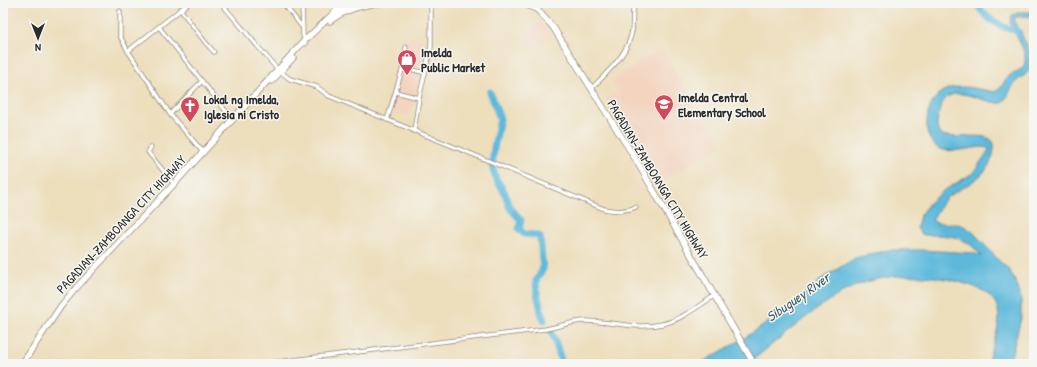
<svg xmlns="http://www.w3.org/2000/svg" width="1037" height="367" font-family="'Patrick Hand',sans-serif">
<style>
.built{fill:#f3d4bf}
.water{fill:#5db9db;stroke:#447283}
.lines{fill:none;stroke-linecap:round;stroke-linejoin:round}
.river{stroke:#5db9db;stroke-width:7}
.minor-casing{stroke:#8c8474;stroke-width:5}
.trunk-casing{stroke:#8c8474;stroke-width:7}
.minor{stroke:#fff;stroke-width:3.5}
.trunk{stroke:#fff;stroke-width:5.5}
.labels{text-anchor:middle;stroke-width:3;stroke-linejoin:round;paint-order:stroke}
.poi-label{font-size:13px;font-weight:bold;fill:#2b2b2b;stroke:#f6f6f2;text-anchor:start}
.street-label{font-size:13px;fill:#2b2b2b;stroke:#f6f6f2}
.water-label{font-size:14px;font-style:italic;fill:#3c5d69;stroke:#f6f6f2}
</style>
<rect width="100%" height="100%" fill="#f6f6f2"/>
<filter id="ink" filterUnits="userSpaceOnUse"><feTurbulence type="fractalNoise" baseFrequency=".025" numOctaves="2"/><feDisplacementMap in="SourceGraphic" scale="8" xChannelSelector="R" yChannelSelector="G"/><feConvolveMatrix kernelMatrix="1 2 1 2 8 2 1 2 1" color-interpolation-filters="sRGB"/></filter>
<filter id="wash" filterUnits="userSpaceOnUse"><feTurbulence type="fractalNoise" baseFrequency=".012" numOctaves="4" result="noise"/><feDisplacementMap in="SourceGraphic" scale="16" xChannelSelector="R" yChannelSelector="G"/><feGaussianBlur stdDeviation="0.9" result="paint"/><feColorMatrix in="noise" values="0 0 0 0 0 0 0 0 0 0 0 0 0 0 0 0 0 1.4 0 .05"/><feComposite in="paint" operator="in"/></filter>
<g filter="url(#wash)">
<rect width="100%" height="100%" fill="#eddebc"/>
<g class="built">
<path d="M540,20l12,15 -5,3 1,1 -17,10 -6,-11z"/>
<path d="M405,36l22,6 -16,74 -25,-6z"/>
<path d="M662,49l59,96 -62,38 -52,-85 11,-7 -7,-11z"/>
</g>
<path class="water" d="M1020,12h14v4l-18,1 -2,4c7,15 23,33 14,51 -3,4 -9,6 -12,10 -5,5 -7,13 -12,19l-2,2c-21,1 -53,-25 -62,6 -2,8 -5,17 -1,24 11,10 59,-7 55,16 -3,28 -28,35 -48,49l-4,5 -10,17 5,3 20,1 7,2 9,6 29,32 7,5 9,18 3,14v18l-12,45h-22c10,-34 27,-65 -18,-79 -39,-13 -87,-14 -124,6 -20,11 -37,25 -55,39 -10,8 -20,16 -30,24 -4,3 -8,7 -12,9 -5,3 -41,1 -49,1l47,-27 38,-25 39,-34 32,-20 33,-8h33l52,3 8,3c-15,-21 -32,-21 -57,-21l-4,-2 -3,-5 3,-13 10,-13 13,-11 30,-18 16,-23 -1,-2 -6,-1c-10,1 -33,6 -42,2 -21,-10 -15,-47 3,-58 14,-8 36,-2 51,1 8,-3 9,-10 15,-16 4,-3 10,-5 13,-8 11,-10 -9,-35 -12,-46l2,-7z"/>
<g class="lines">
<g class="river">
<path d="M977,3c5,11 16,19 27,24 5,2 11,1 15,6"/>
<path d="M490,92l10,27 -6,29 -2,18 4,13 8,12 6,17 11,12 -2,9 5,5 12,1 4,2 3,32 -7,12 1,12 5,22 2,5"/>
<path d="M551,332l4,8 7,24"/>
</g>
</g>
</g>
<g filter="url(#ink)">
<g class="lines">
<defs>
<g id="minor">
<path d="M221,3l56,66 13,10 27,8 12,9 160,65 115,48c12,2 21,3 32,-2"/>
<path d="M283,3l19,24"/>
<path d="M302,3l1,32 2,9"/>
<path d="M180,9l25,33 9,10"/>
<path d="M120,11v25l8,15 42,63 33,38"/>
<path d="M335,12l1,-9"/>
<path d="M159,27l74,93"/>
<path d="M128,51l61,-48"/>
<path d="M403,67l22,6"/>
<path d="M591,89c16,-17 37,-34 41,-58 1,-9 0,-19 2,-28"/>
<path d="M396,92l23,6 12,-51v-44"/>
<path d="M170,114l32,-33"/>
<path d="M387,120l16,-53 3,-20"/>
<path d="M414,131l5,-33"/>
<path d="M151,147l-3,5 26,32"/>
<path d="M260,364l286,-35c12,-2 27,-8 39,-8 26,0 52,9 77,3 19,-4 36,-18 52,-28"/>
</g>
<g id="trunk">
<path d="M523,3l11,5"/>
<path d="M531,3l22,24 83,133 118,204"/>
<path d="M330,21c14,-11 32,-16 49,-18"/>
<path d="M272,81l21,-23"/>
<path d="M22,364l39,-58 15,-18 98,-104 130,-143 31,-29 21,-9"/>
</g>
</defs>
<use href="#minor" class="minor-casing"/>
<use href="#trunk" class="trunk-casing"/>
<use href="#minor" class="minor"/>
<use href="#trunk" class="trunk"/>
</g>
</g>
<defs>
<symbol id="shop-pin" viewBox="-11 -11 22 30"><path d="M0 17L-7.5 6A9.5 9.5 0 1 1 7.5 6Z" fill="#d1495b" stroke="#f6f6f2"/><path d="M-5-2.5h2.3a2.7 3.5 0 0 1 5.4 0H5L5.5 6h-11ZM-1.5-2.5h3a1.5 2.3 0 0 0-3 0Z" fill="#fff"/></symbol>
<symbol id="school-pin" viewBox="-11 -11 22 30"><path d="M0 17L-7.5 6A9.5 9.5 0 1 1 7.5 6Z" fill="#d1495b" stroke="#f6f6f2"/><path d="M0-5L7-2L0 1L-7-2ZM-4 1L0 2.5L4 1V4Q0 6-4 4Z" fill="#fff"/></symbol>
<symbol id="church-pin" viewBox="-11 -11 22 30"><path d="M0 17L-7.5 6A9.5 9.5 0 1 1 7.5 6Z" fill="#d1495b" stroke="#f6f6f2"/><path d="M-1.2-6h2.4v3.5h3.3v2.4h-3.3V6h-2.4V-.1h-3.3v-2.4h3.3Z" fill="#fff"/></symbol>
</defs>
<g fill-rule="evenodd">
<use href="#shop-pin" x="396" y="48" width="22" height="30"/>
<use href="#school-pin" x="653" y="93" width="22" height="30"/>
<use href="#church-pin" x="179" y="95" width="22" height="30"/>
</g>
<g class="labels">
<g class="poi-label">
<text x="421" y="57">Imelda<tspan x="421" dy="15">Public Market</tspan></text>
<text x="678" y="102">Imelda Central<tspan x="678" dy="15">Elementary School</tspan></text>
<text x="204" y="104">Lokal ng Imelda,<tspan x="204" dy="15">Iglesia ni Cristo</tspan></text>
</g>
<g class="street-label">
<text transform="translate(658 179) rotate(59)" y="5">PAGADIAN-ZAMBOANGA CITY HIGHWAY</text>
<text transform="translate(121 224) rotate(-47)" y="5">PAGADIAN-ZAMBOANGA CITY HIGHWAY</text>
</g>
<g class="water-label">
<text transform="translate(798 297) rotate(-35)" y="5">Sibuguey River</text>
</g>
</g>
<rect width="1037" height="367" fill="none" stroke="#f6f6f2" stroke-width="16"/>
<g transform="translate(38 38) rotate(180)" stroke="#f6f6f2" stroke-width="3" paint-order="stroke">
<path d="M0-3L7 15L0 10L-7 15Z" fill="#2b2b2b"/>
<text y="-6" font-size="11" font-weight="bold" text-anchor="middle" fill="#2b2b2b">N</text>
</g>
</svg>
